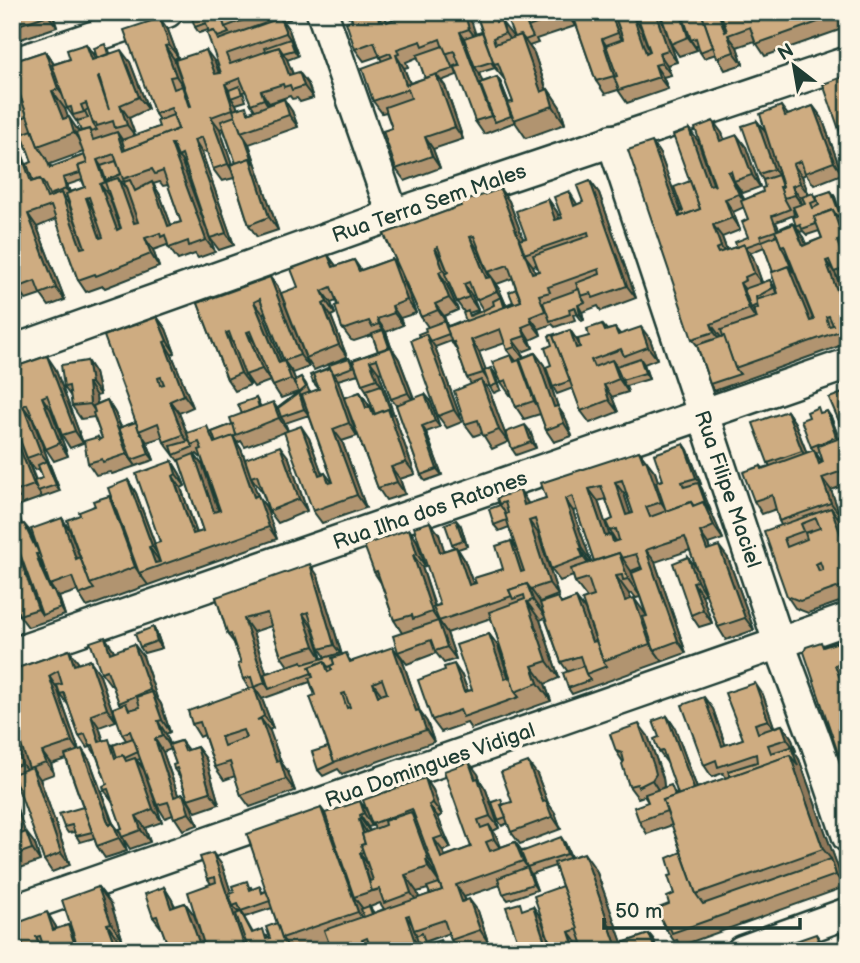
<svg xmlns="http://www.w3.org/2000/svg" width="860" height="963" font-family="'Balsamiq Sans',sans-serif">
<style>
.lines{fill:none;stroke-linecap:round;stroke-linejoin:round}
.minor-casing{stroke:#1f3d34;stroke-width:35}
.minor{stroke:#fcf5e5;stroke-width:30}
.wall{fill:#b1946f;stroke:#1f3d34;stroke-width:2;fill-rule:evenodd}
.shaded-wall{fill:#90785a;stroke:#1f3d34;stroke-width:2}
.building{fill:#ceac81;stroke:#1f3d34;stroke-width:2;fill-rule:evenodd}
.labels{text-anchor:middle;stroke-width:7;stroke-linejoin:round;paint-order:stroke}
.street-label{font-size:21px;fill:#1f3d34;stroke:#fcf5e5}
</style>
<rect width="100%" height="100%" fill="#fcf5e5"/>
<filter id="ink" filterUnits="userSpaceOnUse"><feTurbulence type="fractalNoise" baseFrequency=".0143" numOctaves="2"/><feDisplacementMap in="SourceGraphic" scale="14" xChannelSelector="R" yChannelSelector="G"/><feConvolveMatrix kernelMatrix="1 2 1 2 8 2 1 2 1" color-interpolation-filters="sRGB"/></filter>
<g filter="url(#ink)">
<g class="lines">
<defs>
<g id="minor">
<path d="M322,12l71,203"/>
<path d="M12,64l155,-52"/>
<path d="M612,140l167,503 37,99 32,95"/>
<path d="M12,351l381,-136 455,-153"/>
<path d="M12,654l836,-290"/>
<path d="M12,911l836,-292"/>
<path d="M742,951l106,-38"/>
</g>
</defs>
<use href="#minor" class="minor-casing"/>
<use href="#minor" class="minor"/>
</g>
<g class="wall">
<path d="M12,12h40l5,15 -45,15z"/>
<path d="M78,12h21l-17,6z"/>
<path d="M198,12h90l2,7 -7,2 6,9 9,26 -11,4 6,14 15,10 5,14 -13,4 -3,-4 -5,1 -2,-3 -21,7 23,8 6,16 -49,17 29,86 -21,7 -8,-12 -15,-47 -12,3 -9,-12 -6,-18 -5,2 32,92 -15,5 -9,-12 -23,-69 -6,-9 34,92 -17,6 -3,-4 -17,6 -11,-15 -14,5 6,17 -54,21 -2,-2 -17,6 -8,-12 -22,-61 -19,8 28,73 -16,6 -8,-11 -15,5 -7,-10 4,11 -11,4v-35l3,-1 -1,-130 5,7 7,18 2,4 4,-6 -10,-29 -9,-14h-1v-57l33,-11 9,13 16,-5 16,-15 9,15 14,-9 1,3 20,9 18,47 -19,9 6,18 24,-9v-7l-4,-6 13,-84 10,27 -4,2 10,29h-1l3,4 29,-30 4,11h2l-13,-43 -9,3 -4,-6zM246,91l5,13 4,6 -5,2 -13,-3 -1,-5 10,-3 -3,-9zM67,108l9,13 1,-1 4,11 -2,1 -11,-14 -3,-9zM223,128l13,35 -4,1 -12,-35zM83,152l1,3 -33,12 -1,-3zM82,180l3,7 -15,5 -3,-7zM124,181l1,1 13,40 -11,-32 -6,-8zM160,182l3,4 5,-1 13,37 -10,3 -11,-30 -7,-11zM67,197l18,50 -16,-42 -5,-7z"/>
<path d="M345,12h36l2,6 5,3 7,-2 -2,-7h32l3,5 6,-2 -1,-3h35l2,7h-1l6,15 7,-2 -4,-13 -4,-7h22l1,2 -2,2 18,22 11,-22 -1,-4h47l5,14 -39,13 2,4 -9,3 5,7 13,37 1,-1 12,18 5,17 -39,14 -11,-16 -31,12 -9,-13 -16,-57 -5,2 3,9 -16,6 4,5 18,53 -30,10 7,19 -35,13 -9,-12 -4,-41 -6,-16 -4,1 -9,-12 9,-40 -3,-5 -15,5 -9,-12 -3,-29 -1,-4 -3,1zM418,57l7,21 -15,5 -6,-15 4,-1 -2,-5zM495,68l10,12 8,22 -4,1 -8,-20 -4,-6 -15,5 -3,-9z"/>
<path d="M572,12h42l1,2 44,-2 18,50 -10,3 4,10 -8,2 5,12 -41,14 -9,-13 -13,4 -9,-13z"/>
<path d="M660,12h26l-2,1 2,5 15,-6h86l2,3 59,-3v15l-83,29 -10,-15 -18,6 6,17 -18,6 -9,-16 -12,4 -4,-6 -2,-7 -2,1 1,4 -18,6 -8,-12z"/>
<path d="M781,106l7,9 25,-9 9,12 20,56 -28,11 -8,-11 -4,2 6,19 8,3 15,-7 4,6 7,25 6,17v13l-2,1 2,6v24l-5,2 -8,-12 13,33v37l-134,48 -4,-7 -13,-39 -5,-6 -32,-185 21,58 2,-1 7,-30 -1,-52 9,12 15,43 2,2 7,-53 2,6 22,8 14,40 -17,6 -7,-9 8,16 19,-8 2,-5 -2,-7 -4,-6 -2,-53 9,11zM744,207l4,12v18l-11,10 -10,3 -5,-13 18,-7 -7,-18zM793,210h1l3,6 -1,10 4,6 3,-1 4,4 12,-4 3,7 -16,6 -3,-7 -24,-8 -3,-7 18,-7zM764,247l9,25 5,21h-2l-2,-7 -4,-6 -8,3 -9,-26 -3,-4z"/>
<path d="M590,181l9,12 37,105 -35,13 -3,-5 -16,6 2,8 -2,1 -5,-7 -4,1 2,5 -20,7 -3,-3 -13,5 2,6 -11,5 3,8 -11,4 1,5 12,-4 9,12 14,42 8,12 6,17 -18,6 -8,-12 -6,-16 -16,5 -8,-12 -5,-13 -1,1 -9,-13 10,-27 5,6 -9,-11 -2,-7 -26,9 7,18 5,-2 5,7 5,15 -7,3 -5,-7 -3,1 4,5 18,50 -16,7 -10,-16 -8,3 -9,-12 6,-40 -4,-6 -9,-26 -7,-11 -16,6 27,75 -15,6 -9,-12 -19,-79 7,-6 2,-4 -7,-10 -37,-83 77,-28 39,-17 9,12 14,38 3,-1 22,-39 9,13 2,7 3,-1 16,-14 5,-2zM479,249l9,23 9,12 16,-6 3,11 -3,13 -7,3 -7,-16 -8,-12h-1zM536,265l3,6 -4,1 -2,-6zM449,284l8,18 7,10 2,9 -18,5 -3,-4h1l-2,-6 14,-6 -11,-25zM474,295l9,15 -12,5 -2,-2 9,-3 -6,-14z"/>
<path d="M328,255l8,11 18,-6 7,10 31,-11 8,12 16,42 -16,5 3,7 -17,7 5,15 8,12 15,39 16,2 10,27 -14,5 16,43 -17,6 -4,-6 -25,-70 -5,-6 -9,-27 -3,1 36,101 -15,5 5,15 -19,6 -8,-12 -34,-90 13,38 -15,5 24,67 -44,15 -9,-12 -4,-73 13,36 3,-1 7,9h1l-30,-83 6,16 -24,8 3,8 -43,16 -4,-6 -4,2 4,6 4,10 44,-1 18,53 -29,12 -9,-12 -8,-22h-1l-9,-12 7,19 8,11 11,32 -190,68 -10,-16 -18,6 6,18 -37,12 -9,-12 -2,-16 -5,-9v-53l4,5 -1,-30 5,6 2,6 7,6 7,16 26,-28 8,13 10,26v-42l29,-19 4,5 15,-21 8,13 19,51 5,-2 12,-81 8,13 5,12 -4,2 16,45 6,-2 -24,-71 -1,1 -5,-7 -9,-12 -1,-5 -16,5 7,18 -42,14 -2,-2 -14,3 -8,-12 10,-26 2,3 2,-2 -8,-21 -13,2 -9,-13 -1,-9 -7,-10 23,-26 8,12 5,22 -4,1 1,8 10,-4 8,13 6,14 15,-5 21,-105 9,12 9,24 -3,2 21,52 -14,6 8,20 25,-1 21,-8 23,-26 5,9 17,1 20,-16 -17,6 -11,-17 -16,6 -7,-10 3,8 -15,6 -8,-12 -29,-76 81,-14 30,78 -16,6 -9,-12 -19,-48 -2,1 19,48 2,-1 9,13 2,6 6,-3 5,7 4,9 9,-4 -6,-7 17,-15 19,-9 5,6 4,10 -20,6 6,18 16,-6 14,20 -8,-22 -4,-6 -9,-24 25,-9 -6,-16 -18,6 -3,-1 -9,-12 -6,-27 -5,2 4,11 -4,2 16,41 -33,13 -8,-12 -8,-71zM197,454l3,3h1l19,53h-2l-15,-44 -8,-11zM41,560l9,25 4,6h-2l-12,-30z"/>
<path d="M602,324l5,6 8,-2 5,6 30,5 7,20 -13,5 5,15 -23,7 2,6 -16,5 6,15 -28,11 -9,-12 -8,-23 -16,6 -4,-7 -2,-22 1,-20 4,-10 14,-5 8,12 11,-6z"/>
<path d="M12,368h43l28,75 -13,5 -8,-13 -10,-26 -1,1 17,46 -14,5 -8,-12 -14,-31 28,73 -48,17zM28,460l7,10 4,-1 4,9 -7,2z"/>
<path d="M787,411l8,12 12,30 7,-2 -3,-4 11,-34 9,4 8,21 9,7v39l-17,6 9,25 -2,1 2,4 8,22v57l-40,14 -13,-5 -8,-12 -6,-71 -2,-4 -3,-12 -14,5 -8,-13 7,-35 2,2 7,-2 -2,-3zM820,452l3,10h-1l-6,-9z"/>
<path d="M530,431l6,17 -20,7 -4,-6z"/>
<path d="M684,444l4,6 13,34h-2l3,5 8,22 13,28 -15,5 2,5 18,9 26,72 -28,10 -8,-13 -28,-77 -35,12 31,91 -114,41 -4,-6v-16l-7,-10 -16,-44 -5,2 19,58 -14,6 6,17 -80,28 -4,-6 -26,9 -9,-12 30,-44 6,15 4,-1 17,-56 9,12 10,31h2l-19,-59 -44,15 -7,-10 7,10 9,26 -12,4 -8,-10 -29,11 -9,-12 4,-19 -8,-13 -13,-37 -7,-11 35,-43 8,12 8,25 -3,1 13,39 5,-1 -10,-83 9,12 5,17 10,-4 -2,-3 9,-18 6,20 -9,3 6,10 9,24 30,-14 8,-28 5,7 -7,-21 -10,4 -5,-6 6,-20 -3,-7 32,6 17,-6 93,-47 16,21 3,9 5,-1zM626,493l7,20 -3,1 -6,-20zM606,499l7,20 -3,12 6,10h-1l-4,-6h-2l-11,-34zM577,510l17,51 -5,2v-1l2,-1 -18,-50zM538,533h1l12,36 9,12 13,-5 2,6 12,16 9,43 -11,-31 -9,-12 -13,5h-23v-1l18,-7zM641,567l1,2 -10,4 -1,-2zM632,593l4,5 4,-1 6,18 -15,-16 -2,-5z"/>
<path d="M688,557l9,12 8,25 -3,1 10,28 -13,4 -8,-12z"/>
<path d="M318,576l24,79 10,6 50,-2 18,53 7,10 7,20 -92,32 -4,-5 -15,7 -5,-6 10,-23 -13,-52 -5,-13 -48,17 -6,-9 6,9 11,29 -4,2 12,32 7,10 7,19 -45,16 -9,-12 -6,-19 -11,4 -9,-13 -11,-32 -4,2 -8,-13 57,-35 -6,-10 -2,-16 -7,-20 -6,-8 -12,-38zM271,626l10,30 7,10 -22,7 -13,-41zM313,626l7,23 6,9 -4,1 -10,-32z"/>
<path d="M153,627l4,7 5,14 -18,5 -4,-6z"/>
<path d="M848,639v126h-2l-8,-12 -13,-107z"/>
<path d="M113,649l1,2 29,5 14,42 4,6 9,28 -4,2 4,10 11,-3 7,9 9,-3 9,12 13,45 -23,8 -8,-13 -8,-21 -6,-9 2,-5 -5,-15 -8,3 15,43 5,-1 8,12 7,19 -15,5 -10,-15 -8,3 -8,-13 -17,-46 -3,1 7,10 18,52 -17,6 5,14 -20,7 -7,-11 4,13 -22,7 -8,-12 -3,-8 -14,4 -6,-10 -6,1 -4,-6 19,-20 -17,-48 -15,5 3,10 -14,5 30,86 -18,7 -8,-12 -26,-73 -6,2v-119l57,-20 9,14 21,9 17,48 -17,6 5,14 9,4 13,-5 -4,-6 -2,-29 -8,-21h-2l-9,-12zM57,688l3,6 9,12 10,30 8,12 4,-1 6,10 10,27 -3,6 9,12 9,26 -1,6 -8,-11 -23,-62 -11,-11z"/>
<path d="M763,695l11,32 8,-2 9,12 5,14 -2,1 5,7 46,128 -165,59 -3,-6 -3,1 -8,-12 3,-25 5,-10 -2,-19 9,-23 -9,-27 -25,9 -8,-13 9,-19 -4,-6 -6,2 -9,-12 -6,-24 -7,-11 32,-15 15,42 1,9 14,7 -10,-30 -9,-12v-15l8,-21 8,12 22,60 29,-10 -3,-5 -11,4 -8,-12 9,-56 12,36 18,-6z"/>
<path d="M478,774l3,8 5,8 13,38 -6,3 4,6 4,10 14,-5 7,9 43,-8 6,14 25,13 26,73 27,-9 5,6 3,11h-72l-3,-8 -4,1 2,7h-27l9,-65 -7,-20 -24,8 6,16 -29,10 -5,-6 -3,-9 -36,12 2,3 12,11 10,31 -25,9h-4l-8,-11 -2,-7 -22,8 2,3 19,7h-123l6,-2 -2,-5 -19,7h-140l-8,-22 -9,-12 11,-30 8,13 3,6 10,-3 9,12 10,30 7,-61 -3,-5 14,-14 9,28 20,-6 1,2 12,3 2,-1 55,-83 4,5h43l57,-35 8,12 9,25 -4,2 1,5 12,26 -8,3 2,5 26,-9zM371,820l4,9 -6,2 -1,-4 4,-1zM428,889l2,5 -11,4 -2,-6zM380,903l4,6 -10,4 -4,-6zM272,908l5,15 -7,15h-2l-1,-2 -14,-3 -8,-14 -7,-6v-1l3,-1 4,6z"/>
<path d="M537,774l11,29 7,10 6,16 -41,15 -9,-12 -3,-9 -6,3 -4,-6 7,-16 7,-2z"/>
<path d="M12,798l3,5 10,30 10,11 5,17 -28,10z"/>
<path d="M98,887l13,17 12,37 -3,1 3,9h-111v-26h43l2,4 11,-4 5,7z"/>
</g>
<g class="shaded-wall">
<path d="M47,12h5l5,15 -9,-12z"/>
<path d="M377,12h4l7,20 -9,-12z"/>
<path d="M464,12l8,11 6,18 -9,-12z"/>
<path d="M566,12h4l5,14z"/>
<path d="M610,12h4l12,34 -8,-13z"/>
<path d="M655,12h4l18,50 -9,-12z"/>
<path d="M680,12l4,1 9,26 -2,1 6,10 -9,-13z"/>
<path d="M718,12h4l6,23 9,12 6,17 -9,-12 -9,-20z"/>
<path d="M493,13l11,16 -3,-8 13,17 3,12 -12,-17 -9,-11z"/>
<path d="M633,16l8,12 13,37 -8,-12z"/>
<path d="M160,18l8,12 10,27 -9,-12z"/>
<path d="M280,18l9,12 9,26 -4,-6 -4,-11 -4,-6z"/>
<path d="M460,32l8,12 7,23 4,6 18,48 -2,1 -4,-6z"/>
<path d="M521,35l13,18 18,53 -11,-14z"/>
<path d="M602,39l8,12 13,37 -9,-12z"/>
<path d="M86,44l8,12 6,16 -8,-12z"/>
<path d="M165,46l9,13 10,29 -8,-12z"/>
<path d="M279,47l8,12 11,29 -9,-13z"/>
<path d="M121,50l9,12 18,47 -9,-12z"/>
<path d="M206,50l9,12 9,25 -9,-13z"/>
<path d="M45,51l12,18 14,37 -13,-17z"/>
<path d="M659,53l8,12 4,10 -9,-12z"/>
<path d="M396,55l8,13 11,29 -9,-12z"/>
<path d="M655,65l8,12 5,12 -9,-12z"/>
<path d="M299,72l9,12 5,14 -9,-12z"/>
<path d="M436,74l9,12 18,53 -8,-12z"/>
<path d="M497,77l4,6 15,39 -5,-6z"/>
<path d="M225,84l8,12 -2,2 5,6 6,17 -9,-12z"/>
<path d="M182,86l8,12 8,21 -9,-12z"/>
<path d="M548,89l12,18 5,17 -12,-18z"/>
<path d="M52,91l13,18 9,24 -11,-14z"/>
<path d="M261,91l8,12 3,9 -8,-13z"/>
<path d="M284,99l8,12 6,16 -9,-12z"/>
<path d="M120,105l9,13 7,19 -9,-12z"/>
<path d="M813,106l9,12 20,56 -8,-12z"/>
<path d="M69,117l12,18 6,16 -13,-18z"/>
<path d="M211,117l9,12 16,48 -8,-13z"/>
<path d="M713,121l9,12 7,20 -9,-12z"/>
<path d="M757,121l9,12 22,64h-2l-8,-22 -4,-6z"/>
<path d="M689,129l9,12 20,57 -9,-13z"/>
<path d="M117,132l8,12 4,12 -6,-5z"/>
<path d="M12,133l2,6 5,7 7,18 7,10 4,13 -6,-5 -10,-19 -9,-23z"/>
<path d="M737,135l9,12 14,40 -8,-12z"/>
<path d="M425,137l8,12 7,19 -8,-12z"/>
<path d="M245,138l4,6 29,86 -9,-13 -19,-59z"/>
<path d="M194,140l8,13 32,92 -8,-12z"/>
<path d="M652,142l8,12 25,68 -6,-5z"/>
<path d="M171,144l8,13h-1l3,3 34,92 -9,-12z"/>
<path d="M97,160l8,12 1,8 4,6 -5,-4z"/>
<path d="M793,164l9,12 7,19 -9,-12z"/>
<path d="M728,172l8,12 12,22 -9,-12z"/>
<path d="M63,178l4,7 4,10 -5,-6z"/>
<path d="M118,178l9,12 16,45 -9,-12z"/>
<path d="M590,181l9,12 37,105 -9,-12z"/>
<path d="M152,182l8,13 16,43 -8,-12z"/>
<path d="M100,184l9,12 16,46 -8,-12z"/>
<path d="M792,186l8,12 3,9 -8,-12z"/>
<path d="M500,189l9,12 19,51 -4,2 9,12 7,20 -8,-13z"/>
<path d="M569,191l8,13 -3,2z"/>
<path d="M831,191l4,6 9,24 -4,-6z"/>
<path d="M61,193l8,12 21,55 -9,-12z"/>
<path d="M86,198l8,13 15,39 -9,-12z"/>
<path d="M548,199l9,13 7,20 -9,-12z"/>
<path d="M725,199l8,13 7,18 -8,-12z"/>
<path d="M833,210l9,12 6,17v6l-5,-6z"/>
<path d="M28,214l9,13 28,73 -9,-12z"/>
<path d="M794,224l9,13 8,21 -8,-12z"/>
<path d="M713,225l9,12 8,23 -9,-13z"/>
<path d="M470,237l8,13 17,41 -9,-13z"/>
<path d="M145,238l8,12 6,17 -8,-13z"/>
<path d="M837,241l9,12 2,6v10z"/>
<path d="M744,244l9,13 10,28 -9,-12z"/>
<path d="M435,248l8,12 9,23 -9,-13z"/>
<path d="M785,253l4,6 30,75 -9,-13 -22,-55z"/>
<path d="M328,255l9,12h-4z"/>
<path d="M392,259l8,12 16,42 -9,-13z"/>
<path d="M826,261l9,12 13,33v6l-6,-8z"/>
<path d="M12,272l11,29 -9,-12 -2,-6z"/>
<path d="M439,272l8,13 11,25 -9,-12z"/>
<path d="M270,277l9,12 30,78 -9,-12z"/>
<path d="M491,277l8,12 10,23 -12,-21z"/>
<path d="M740,283l9,12 2,13 4,6 3,8 -9,-13z"/>
<path d="M464,284l8,12 6,14 -9,-13z"/>
<path d="M322,291l9,12 4,11 -8,-12z"/>
<path d="M254,302l9,12 24,62 -8,-13z"/>
<path d="M323,304l8,12 16,41 -8,-12z"/>
<path d="M435,304l9,12 2,6 -8,-12z"/>
<path d="M578,305l4,7 2,8 -4,-6z"/>
<path d="M392,306l8,12 3,7 -9,-12z"/>
<path d="M157,317l9,12 9,24 -8,-12z"/>
<path d="M530,317l9,12 2,6 -9,-12z"/>
<path d="M377,319l9,13 5,15 8,12 17,46 -8,-12 -25,-63 -4,-6z"/>
<path d="M711,324l9,12 3,8 -9,-12z"/>
<path d="M522,327l8,13 3,8 -8,-12z"/>
<path d="M641,327l9,12 7,20 -9,-12z"/>
<path d="M570,330l8,12 7,19 -9,-13z"/>
<path d="M247,332l9,12 14,37 -8,-12z"/>
<path d="M226,333l9,13 15,39 -9,-12z"/>
<path d="M426,334l9,13 27,75 -8,-12z"/>
<path d="M471,340l8,12 12,33 -8,-12z"/>
<path d="M513,340l9,12 2,7 -9,-12z"/>
<path d="M164,342l8,13 21,52 -9,-12z"/>
<path d="M535,353l9,12 14,42 8,12 6,17 -18,-29z"/>
<path d="M47,356l8,12 28,75 -8,-12z"/>
<path d="M640,358l4,6 5,15 -4,-6z"/>
<path d="M519,360l8,12 15,41 -8,-12z"/>
<path d="M612,360l9,12 1,8 6,12 -9,-13z"/>
<path d="M87,361l8,12 5,22 -9,-12z"/>
<path d="M284,361l9,13 7,17 -9,-12z"/>
<path d="M370,361l9,12 36,101 -9,-12 -18,-53 -7,-24 -4,-6z"/>
<path d="M330,368l8,12 19,56 -8,-13z"/>
<path d="M491,368l5,7 5,15 -4,-6z"/>
<path d="M481,380l9,12 18,50 -9,-12z"/>
<path d="M88,383l8,13 2,20 -8,-12z"/>
<path d="M604,385l8,12 6,15 -9,-12z"/>
<path d="M360,392l8,12 7,17 -9,-13z"/>
<path d="M299,393l4,6 6,16 -5,-6z"/>
<path d="M425,394l5,6 10,27 -5,-6z"/>
<path d="M42,397l9,13 17,46 -8,-13z"/>
<path d="M107,400l8,13 18,46 -1,1 4,6 -9,-12z"/>
<path d="M170,401l9,12 13,34 -9,-12z"/>
<path d="M273,402l9,13 -1,2 4,6 3,8 -9,-13z"/>
<path d="M23,406l9,12 18,47 -9,-12z"/>
<path d="M787,411l8,12 16,41 -9,-13z"/>
<path d="M827,411l4,6 10,27 -5,-7z"/>
<path d="M12,418l27,73h-1l4,6 -8,-12 -22,-56z"/>
<path d="M525,425l5,6 6,17 -5,-6z"/>
<path d="M301,426l8,12 18,49 -8,-12z"/>
<path d="M422,426l4,6 16,43 -5,-6z"/>
<path d="M333,429l9,12 24,67 -9,-13z"/>
<path d="M143,436l4,6 7,18 -5,-6z"/>
<path d="M233,436l8,13 17,47 8,11 11,32 -8,-12 -15,-30z"/>
<path d="M684,444l4,6 13,34 -5,-6z"/>
<path d="M280,446l9,12 18,53 -8,-12z"/>
<path d="M814,450l8,13 -3,1z"/>
<path d="M639,451l16,21 14,42 -8,-12 -18,-41z"/>
<path d="M194,454l9,12 20,58 -9,-12z"/>
<path d="M46,461l5,7 9,23 -4,-6z"/>
<path d="M172,461l8,13 5,12 -9,-12z"/>
<path d="M391,467l9,12 5,15 -8,-12z"/>
<path d="M173,476l8,12 20,58 -8,-12z"/>
<path d="M822,478l9,12 9,25 -9,-12z"/>
<path d="M128,480l8,13 24,65 -8,-12z"/>
<path d="M615,482l9,12 11,33 -9,-12z"/>
<path d="M698,483l4,6 9,22 -5,-6z"/>
<path d="M589,489l9,12 16,48 -9,-13z"/>
<path d="M520,490l8,13 5,14 -9,-12z"/>
<path d="M109,496l13,18 17,59 9,12 -13,-18z"/>
<path d="M565,499l8,12 18,50 -9,-12z"/>
<path d="M703,502l9,12 11,25 -9,-13z"/>
<path d="M831,508l9,12 8,22v13z"/>
<path d="M62,518l8,13 15,40 -9,-12z"/>
<path d="M456,520l5,6 6,20 -4,-6z"/>
<path d="M529,521l9,12 20,62 -9,-12z"/>
<path d="M430,522l9,12 10,31 -9,-13z"/>
<path d="M24,524l5,6 10,23 -4,-6z"/>
<path d="M409,529l8,12 8,25 -8,-12z"/>
<path d="M700,532l8,12 7,18 -8,-12z"/>
<path d="M12,537l9,11 21,67 -4,-6z"/>
<path d="M511,541l9,12 10,31 -9,-12z"/>
<path d="M719,546l9,12 26,72 -9,-12z"/>
<path d="M149,547l9,12 2,6 -5,-2z"/>
<path d="M456,547l8,12 14,38 -9,-12z"/>
<path d="M580,549l9,13 3,7 -9,-12z"/>
<path d="M646,550l9,12 31,91 -8,-12z"/>
<path d="M619,553l12,18 9,25 -12,-17z"/>
<path d="M36,554l4,7 15,36 -4,-6z"/>
<path d="M413,555l9,12 17,54 8,12 9,26 -9,-12 -9,-26 -6,-9z"/>
<path d="M688,557l9,12 8,25 -8,-13z"/>
<path d="M310,564l8,12 24,80 -8,-11z"/>
<path d="M616,576l13,18 9,25 -13,-18z"/>
<path d="M693,582l9,13 10,28 -9,-13z"/>
<path d="M527,584l13,18 6,16 -13,-18z"/>
<path d="M54,591l5,6 6,18 -4,-7z"/>
<path d="M576,598l9,12 16,45 -9,-13z"/>
<path d="M634,598l13,18 7,34 9,12 -13,-18z"/>
<path d="M527,602l13,18 19,58 -12,-17z"/>
<path d="M303,614l9,13 10,32 -8,-13z"/>
<path d="M244,619l9,13 18,56 -2,1 -4,-6z"/>
<path d="M153,627l4,7 5,14 -5,-7z"/>
<path d="M489,634l9,12 15,45 -8,-12z"/>
<path d="M105,637l8,12 5,16 -8,-12z"/>
<path d="M134,644l9,12 14,42 4,6 9,28 -8,-12 -8,-24 -4,-6z"/>
<path d="M393,647l9,12 18,53 7,10 7,20 -8,-12 -10,-19z"/>
<path d="M69,650l9,12 5,16 -9,-13z"/>
<path d="M90,660l9,13 17,48 -9,-12z"/>
<path d="M454,664l8,12 11,29 -9,-13z"/>
<path d="M532,666l13,18 6,17 -13,-18z"/>
<path d="M49,676l8,12 23,66 -8,-12z"/>
<path d="M373,683l9,12 -4,1z"/>
<path d="M755,683l8,12 13,37 -8,-12z"/>
<path d="M254,687l8,12 11,29 -9,-12z"/>
<path d="M704,697l9,12 17,49 -8,-12z"/>
<path d="M91,715l8,12 9,28 -9,-13z"/>
<path d="M667,716l8,12 31,85 -8,-12z"/>
<path d="M261,719l9,12 11,31 7,10 7,19 -9,-12 -10,-18z"/>
<path d="M158,721l8,13 6,15 -9,-13z"/>
<path d="M639,724l9,12 15,42 1,8 -4,7 -8,-13z"/>
<path d="M782,725l9,12 5,14 -9,-12z"/>
<path d="M13,736l13,18 9,27 -13,-17z"/>
<path d="M155,739l8,13 20,57 -9,-12z"/>
<path d="M197,747l9,12 13,45 -9,-12z"/>
<path d="M791,747l8,12 46,128 -9,-12 -5,-16 -8,-10 -33,-94z"/>
<path d="M82,749l8,12 27,76 -8,-12z"/>
<path d="M42,752l9,12 3,10 -8,-12z"/>
<path d="M135,758l9,12 18,52 -9,-13z"/>
<path d="M469,762l9,12 3,8 5,8 13,38 -9,-12z"/>
<path d="M528,762l9,12 11,29 7,10 6,16 -18,-27z"/>
<path d="M32,767l8,12 30,86 -9,-12z"/>
<path d="M425,778l8,12 9,25 -9,-12z"/>
<path d="M183,794l8,12 7,19 -9,-12z"/>
<path d="M12,798l3,5 15,43 -9,-12 -9,-27z"/>
<path d="M360,801l8,12 4,13 -8,-13z"/>
<path d="M429,805l9,12 13,31 -8,-12z"/>
<path d="M321,808l12,18 21,71 9,12 7,21 -12,-18z"/>
<path d="M411,812l12,17 18,48 -13,-18z"/>
<path d="M360,815l8,12 2,5 -9,-13z"/>
<path d="M136,816l9,12 5,14 -9,-12z"/>
<path d="M359,820l8,13 2,17z"/>
<path d="M113,823l9,12 5,16 -8,-13z"/>
<path d="M489,825l8,12 5,14 -8,-12z"/>
<path d="M26,832l9,12 5,17 -8,-12z"/>
<path d="M561,837l4,6 7,17 -5,-6z"/>
<path d="M434,839l9,12 6,19 -8,-12z"/>
<path d="M515,842l9,12 3,13 -4,-6z"/>
<path d="M213,853l9,12 13,40 -2,1 5,6 13,39h-5z"/>
<path d="M360,853l8,12 9,25 -4,1z"/>
<path d="M584,853l12,17 29,81h-4l-5,-6z"/>
<path d="M426,860l12,18 2,6 -12,-17z"/>
<path d="M527,867l4,7 6,16 -4,-6z"/>
<path d="M405,875l12,17 7,19 -13,-18z"/>
<path d="M456,885l8,12 6,17 -8,-12z"/>
<path d="M98,887l13,17 12,37 -12,-18z"/>
<path d="M164,887l8,13 7,20 -8,-12z"/>
<path d="M469,899l9,12 10,31 -8,-12z"/>
<path d="M185,903l9,12 13,36h-5z"/>
<path d="M533,906l8,12 11,33h-4z"/>
<path d="M47,912l8,13 7,18 -9,-13z"/>
<path d="M406,916l9,12 -1,2 2,4 6,17h-4z"/>
<path d="M107,924l13,18 3,9h-6z"/>
<path d="M68,925l9,12 4,14h-4z"/>
<path d="M569,932l9,12 2,7h-4z"/>
<path d="M649,934l5,6 3,11 -3,-4z"/>
<path d="M816,934l9,12 2,5h-5z"/>
<path d="M36,937l8,12 1,2h-5z"/>
<path d="M440,940l8,11h-4z"/>
</g>
<g class="building">
<path d="M12,12h35l1,3 -36,12z"/>
<path d="M198,12h22l5,15 4,6 -11,4 -4,-6 -5,1 -3,-9 -11,4 -4,-12z"/>
<path d="M220,12h45l-40,15z"/>
<path d="M349,12h28l2,8 6,-3 2,5 22,-8v-2h13l2,7 15,-5 1,5 18,-7h6l5,17 -9,3 31,84 -16,5 -20,-54 5,-1 -6,-15 -9,3 -5,-15 -17,7 -2,-5 -24,8 2,5 -3,1 10,30 30,-11 19,53 -30,10 7,19 -36,13 -13,-38 9,-3 -7,-21 26,-9 -3,-9 -35,12 -11,-33 30,-11 -2,-4 -10,4 -6,-15 -19,7 -9,-27 6,-2z"/>
<path d="M393,12h12l1,3 -11,4z"/>
<path d="M438,12h20l-11,4 -1,-2 -5,3z"/>
<path d="M474,12h11l-9,5z"/>
<path d="M523,12h43l1,1 -39,14z"/>
<path d="M572,12h38l8,21 -16,6 12,37 -18,5z"/>
<path d="M620,12h35l13,38 -9,3 3,10 -7,2 4,12 -40,13 -5,-13 3,-1 -11,-31 17,-6 -9,-25zM637,15l13,36 -4,2 -13,-37z"/>
<path d="M660,12h20l8,25 -17,7z"/>
<path d="M701,12h17l7,20 2,-1 -7,-19h56v2l10,-2 2,4 5,-2 -1,-2h54l-90,32 -6,-17 -22,8 6,17 -17,6z"/>
<path d="M701,12l12,35 -13,5 -4,-14 -5,2 -7,-21z"/>
<path d="M493,13l3,9 5,-1 4,12 -12,5 2,6 26,-9 20,57 7,-3 5,17 -39,14 -7,-17 6,-1 -15,-39 -4,1 -16,-45z"/>
<path d="M524,16l4,11 5,10 -8,3 -4,-5 -7,2 -6,-15z"/>
<path d="M160,18l9,27 -4,1 11,30 -6,1 4,12 8,-3 7,21 2,-1 -16,-46 31,-10 9,24 6,-1 -14,-40 7,-2 4,9 62,-22 6,15 -60,21 4,10 49,-17 10,28 10,-3 5,14 -12,4 -2,-5 -6,2 -1,-3 -22,7 3,8 -13,5 -11,-26 -15,6 8,25 -22,8 17,47 -15,5 -11,-32 -8,3 32,93 -16,5 -28,-83 -4,2 -5,-13h-2l35,96 -17,6 -1,-5 -19,7 -4,-13 -4,2 -1,-4 -15,5 6,16 -55,22 -1,-2 -17,6 -27,-74 -23,8 28,74 -16,6 -5,-13 -18,7 -5,-14v-4l3,-1 -3,-8v-123l9,25 3,-1 7,20 9,-3 7,19 14,-5 20,55 4,-1 -19,-53 19,-7 -7,-21 9,-3 -11,-30 13,-4 4,11 24,-8 6,19 55,-22 -7,-21 -16,6 -31,-84zM114,154l9,25 29,-10 3,5 8,-3 18,51 -13,4 -16,-44 -17,9 -5,-11 -6,2 14,40 -4,1 -16,-45 -13,4 -8,-22zM105,182l16,46 -4,2 -17,-46zM89,197l14,40 -3,1 -14,-40z"/>
<path d="M482,32l12,32 3,5h-1l-5,-7 -16,5 -11,-29z"/>
<path d="M290,39l4,11 -11,3 -4,-6 -14,4 -1,-3z"/>
<path d="M86,44l6,16 29,-10 18,47 -19,8 7,20 -12,3 -2,-7 -16,5 -1,-3 -3,1 -7,-21 -5,2 3,7 -11,3 -2,-8 -4,1 -15,-43 18,-6 -3,-9zM99,77l10,33 -11,-32z"/>
<path d="M105,44l3,10 -11,4 -3,-10z"/>
<path d="M443,46l10,23 -28,9 -8,-23z"/>
<path d="M45,51l13,38 -6,2 11,28 6,-2 5,16 -36,13 -26,-73v-11z"/>
<path d="M12,73l15,43 -13,5 -2,-5z"/>
<path d="M848,75v21h-2l2,4v55l-25,-71z"/>
<path d="M497,77l14,39 -16,6 -15,-39z"/>
<path d="M239,86l3,8 -11,4 -2,-8z"/>
<path d="M284,99l5,16 -48,17 -8,-22 13,-4 2,7z"/>
<path d="M781,106l4,10 28,-10 21,56 -29,11 -4,-12 -8,3 7,19 -8,3 3,9 -11,3 -4,-11 3,-1 -23,-72z"/>
<path d="M88,109l5,15 4,6 -6,2 -2,-3 -8,2 -4,-10 11,-3 -3,-7z"/>
<path d="M173,115l5,14 -53,21 -3,-10 37,-13 -2,-6z"/>
<path d="M235,116l6,16 4,6 9,26 -4,-6 -14,5 -15,-42z"/>
<path d="M713,121l7,20 17,-6 15,40 -18,6 -3,-10 -3,1 11,22 -14,5 7,19 -19,7 8,22 -5,2 2,4 26,-9 10,29 -9,4 1,3 -6,3 9,26 -38,15 3,8 -22,7 -64,-189 24,-8 27,75 21,-8 -27,-74 16,-6 20,56 4,-1 2,2 -20,-58z"/>
<path d="M757,121l17,48 -15,5 -17,-48z"/>
<path d="M32,130l6,16 8,12 4,10 34,-13 3,8 -9,3 2,7 -17,5 3,11 -17,6 -4,-10 -5,-6 -7,2 -6,-17 5,-2 -10,-28z"/>
<path d="M250,158l19,59 -20,8 -19,-60z"/>
<path d="M116,161l5,13 -15,6 -5,-14z"/>
<path d="M778,175l4,12h-2l4,11 6,11 -18,7 5,14 15,-7 1,2 -33,11 2,5 -17,6 -1,-3 -7,3 -2,-5 13,-5 -6,-15 6,-3 -7,-18 22,-9 -1,-4 3,-1 -2,-7z"/>
<path d="M590,181l37,105 -34,12 -2,-5 -10,3 -5,-13 24,-9 -1,-5 -51,18 2,5 -11,3 6,16 -15,6 2,6 -10,4 3,9 -12,4 2,7 -8,3 -7,-21 -29,11 12,33 -16,5 -13,-36 -2,1 -6,-16 75,-26 -13,-36 -20,7 -14,-36 -4,1 16,41 5,-1 6,14 -21,9 -7,-18 -5,2 5,13 -12,5 -12,-28 3,-2 -10,-25 -3,1 8,22 -4,2 10,26 -14,6 3,6 -17,7 -37,-83 77,-28 -1,-3 40,-14 32,84 7,-2 -6,-16 56,-19 -1,-4 -64,22 -5,-14 7,-2 -10,-27 32,-12 7,21 7,-2 -8,-21 15,-6 5,15 9,-4 -6,-16z"/>
<path d="M690,181l10,28 -19,7 -2,-3 4,-2 -9,-24z"/>
<path d="M831,191l9,24 -3,1 -4,-6 -19,7 2,7 -14,5 -2,-5 -4,2 -3,-9 4,-1 -4,-9 12,-4 -3,-6 11,-4 3,8 -5,2 2,5 6,-3 -3,-9z"/>
<path d="M833,210l10,29 -6,2 10,27 -13,4 -5,-12 -3,1 16,43 3,-1 3,6v19l-113,40 -14,-38 36,-12 -3,-9 4,-1 -2,-8 22,-7 -7,-21 17,-6 22,55 4,-1 -30,-75 -3,1 -6,-15 19,-7 9,22 19,-8 -8,-21zM829,316l4,9 -4,1 -3,-9z"/>
<path d="M848,212v24l-8,-21z"/>
<path d="M777,235l4,11 4,7 8,19 -5,-6 -15,6 -11,-31z"/>
<path d="M328,255l5,12 21,-7 5,11 33,-12 15,41 -15,6 2,7 -17,6 2,5 -7,3 -3,-6 -23,8 -4,-1 -7,-22 3,-1 -7,-18 -9,4 5,11 -4,2 16,41 -33,13 -25,-65 17,-6 -7,-18z"/>
<path d="M270,277l30,78 -16,6 -24,-62 -6,3 25,61 5,-2 7,18 -18,7 -23,-55 -3,1 15,37 -17,6 -16,-43 -3,1 15,40 -14,6 -29,-76z"/>
<path d="M770,280l3,8 -17,9 1,8 -6,3 -7,-19z"/>
<path d="M516,289l5,12 -55,20 -3,-8 5,-2 2,5 12,-5 12,-6 -1,-4 8,-4 3,9 9,-4 -4,-10z"/>
<path d="M579,289l2,7 4,6 -7,3 2,9 -2,1 -3,-8 -6,2 1,5 -20,7 -7,-19z"/>
<path d="M157,317l10,24 -3,1 20,53 -14,6 13,34 -19,7 -6,-19 -19,8 -35,-95zM161,377l3,7 -4,1 -2,-7z"/>
<path d="M444,321l2,6 12,-5v1l-12,4 3,7 -19,7 -4,-7 -7,3 -1,-3 8,-3 -1,-3z"/>
<path d="M602,324l3,7 10,-3 3,7 23,-8 7,20 -24,9 -3,-7 -30,11 3,7 18,-7 7,19 -15,6 5,15 -28,11 -28,-75 17,-6 6,18 4,-1 -2,-8 11,-3 -2,-7z"/>
<path d="M383,330l6,17 -11,4 -6,-17z"/>
<path d="M426,334l28,76 -16,6 -27,-76z"/>
<path d="M555,334v1l-2,1 17,45 -17,6 -7,-20 5,-2 -6,-17 7,-3 -3,-9z"/>
<path d="M724,336l11,32 5,6 -30,10 -13,-39z"/>
<path d="M391,347l17,46 -17,6 -14,-40 -7,2 7,18 -15,5 -9,-24z"/>
<path d="M535,353l19,54 4,-1 6,17 -18,7 -26,-71z"/>
<path d="M511,355l3,7 5,-2 15,41 -18,6 -10,-27 -5,2 -9,-20z"/>
<path d="M47,356l28,75 -13,4 -15,-40 -5,2 18,46 -14,6 -19,-45 -4,2 18,47 -14,5 -15,-39v-51z"/>
<path d="M349,358l4,9 -19,7 -4,-6 -17,6 3,7 -3,1 -3,-7 20,-8 -1,-2z"/>
<path d="M640,358l5,15 -23,7 -6,-14z"/>
<path d="M87,361l4,22h-3l2,21 -18,2 -3,-20 -5,1 -3,-22z"/>
<path d="M330,368l19,55 -16,6 24,66 -44,16 -29,-79 17,-6 18,49 6,-2 4,10 4,-1 -31,-87 17,-6 -6,-15z"/>
<path d="M491,368l6,16 -7,3 -6,-16z"/>
<path d="M301,377l5,10 -7,6 -5,-12z"/>
<path d="M481,380l18,50 -16,6 -5,-16 -13,4 -11,-33z"/>
<path d="M381,385l11,30 -4,-6 -13,5 -9,-24z"/>
<path d="M848,391v51l-19,-44z"/>
<path d="M360,392l6,16 4,-1 3,8 15,-6 18,53 -15,5 6,15 -19,6 -34,-90z"/>
<path d="M299,393l5,16 -23,8 -3,-9z"/>
<path d="M425,394l10,27 -13,5 15,43 -16,6 -25,-70z"/>
<path d="M256,398l3,9 -17,7 -4,-10z"/>
<path d="M107,400l20,54 -24,8 -1,-3 -14,4 -4,-22 14,-4 1,3 3,-2 -9,-25 2,-1 -2,-6z"/>
<path d="M273,402l6,16 -43,17 -6,-17z"/>
<path d="M818,407l2,6 7,-2 9,26 -25,10 -10,-27 8,-3 -2,-5z"/>
<path d="M787,411l15,40 -34,12 -15,-40z"/>
<path d="M136,422l3,9 4,5 6,18 -17,6 -13,-32z"/>
<path d="M233,424l3,11h2l-22,8 -4,-11z"/>
<path d="M525,425l6,17 -19,7 -6,-17z"/>
<path d="M207,426l7,17 19,-7 21,61 4,-2 11,32 -130,46 -31,-85 20,-8 24,66 -3,1 6,16 5,-1 -6,-18 6,-2 -24,-68 36,-13 4,13 -3,2 20,58 10,-3 -24,-71 15,-6 20,58 6,-2 -21,-60 3,-1 -3,-7 -8,3 -4,-12z"/>
<path d="M12,429l22,56 -19,7 -3,-6z"/>
<path d="M843,437l5,13v19l-26,9 9,25 -52,18 -7,-26 -18,6 -11,-29 18,-6 1,3 52,-19 5,14 4,-2 -5,-16z"/>
<path d="M189,441l4,6 -19,8 -3,-9z"/>
<path d="M684,444l12,34 -14,4 2,5 14,-4 8,22 -3,-3 -9,4 -3,-4 -25,9 -10,-29 7,-2 -9,-26z"/>
<path d="M280,446l19,53 -30,12 -12,-36 -6,2 -6,-18z"/>
<path d="M639,451l4,10 3,-1 15,42 -15,5 4,10 41,-15 2,4 10,-4 11,24 -14,6 7,18 12,-4 26,72 -27,9 -33,-90 -22,7 -17,6 32,91 -24,9 -11,-33 4,-1 -15,-43 10,-4 -6,-15 -14,4 -3,-5 -25,8 -22,-65 -7,3 17,50h-2l3,8 -32,12 -16,-50 -6,2 20,62 -18,6 -4,-5 -18,6 3,6 -73,25 -6,-14 7,-2 -26,-78 16,-5 10,30 16,-5 13,38 7,-2 -2,-5 29,-9 -7,-23 15,-5 10,31 3,-1 -19,-56 3,-2 -3,-11 -6,2 -2,-6 23,-8 4,15 22,-7 -5,-15zM622,480l11,33 -7,2 -11,-33zM601,486l12,33 -7,3 4,9 6,-2 3,11 -6,2 -2,-7 -6,1 -16,-47z"/>
<path d="M46,461l10,24 -18,6 -4,-10 9,-3 -5,-13z"/>
<path d="M12,486l7,12 -7,2z"/>
<path d="M109,496l26,71 -45,17 -23,-64 13,-5 -1,-3 16,-6 -2,-5z"/>
<path d="M500,505l4,6 3,9 -13,5 -5,-16z"/>
<path d="M831,508l17,47v29l-48,17 -13,-5 -23,-65zM816,518l4,10 -15,5 2,6 -20,8 -3,-9 20,-7 -3,-7zM820,562l3,8 -4,1 -3,-7z"/>
<path d="M15,512l5,13 4,-1 11,23 1,-1 3,8h-3l5,15 10,22h3l7,17 -19,7 -30,-84v-18z"/>
<path d="M62,518l14,41 4,-2 10,27 4,5 -15,6 -7,-18 -22,8 -19,-56z"/>
<path d="M456,520l7,20 -11,4 -7,-20z"/>
<path d="M409,529l8,25 -4,1 19,57 -19,7 -1,-4 -18,5 -17,-49 -3,1 -10,-27z"/>
<path d="M12,537l26,72 -19,6 -5,-15 3,-1 -5,-15z"/>
<path d="M619,553l9,26 -5,1 -1,-5 -6,1 9,25 9,-3 16,46 -47,17 -21,-61 12,-4 -6,-18 -13,4 -4,-13z"/>
<path d="M688,557l9,24 -4,1 10,28 -12,5 -18,-52z"/>
<path d="M310,564l24,81 -14,4 -12,-37 -5,2 11,32 -33,10 -14,-43 -23,6 21,64 -11,4 -3,-10 -8,2 -5,-15 3,-1 -10,-29 -3,1 -12,-38z"/>
<path d="M527,584l6,16 -6,2 20,59 -15,5 6,17 -23,9 -26,-80 36,-13 -1,-4 -11,4 -4,-9z"/>
<path d="M558,597l3,7 15,-6 16,44 4,-1 7,20 4,5 -21,8 -6,-18 -19,6 -21,-59z"/>
<path d="M438,621l9,26 -12,4 -4,-11 -33,12 -5,-16z"/>
<path d="M153,627l4,14 -17,6 -5,-13z"/>
<path d="M489,634l16,45 5,-2 5,15 4,5 -56,20 -3,-7 -28,10 -14,-40 27,-10 -1,-3 10,-3 10,28 8,-2 -16,-45z"/>
<path d="M105,637l5,16 24,-9 16,46 -31,13 -12,-33 -6,2 -11,-30z"/>
<path d="M848,639v22l-13,4 4,11 9,-3v80l-1,-4 -9,4 -34,-101 2,-5 15,-5 2,5z"/>
<path d="M393,647l23,64 3,-1 7,20 -92,32 -24,-65 5,-2 -6,-17 4,-1 -4,-10 15,-6 4,11 4,-2 -2,-4 4,-2 -2,-6 14,-5 4,9zM382,679l5,14 -9,3 -5,-13zM345,693l5,14 -3,1 -5,-14z"/>
<path d="M69,650l5,15 16,-5 17,49 -16,6 8,27 10,-3 6,19 8,-3 3,6 9,-3 18,51 -17,7 5,14 -19,7 -3,-8 3,-1 -14,-39 -4,1 -1,-4 4,-2 -14,-39 -3,1 -5,-12 -6,2 -15,-43 -4,1 -3,-9 5,-1 -4,-13 -9,5 23,66 -30,10 4,10 -17,6 -17,-49v-49z"/>
<path d="M341,653l1,2 -10,3 2,6 -6,3 -4,-6 -15,6 3,6 -43,16 -5,-15 38,-13 1,3z"/>
<path d="M583,666l3,8 4,6 -22,8 -5,-15z"/>
<path d="M755,683l13,37 -13,4 3,9 24,-8 5,14 -19,6 3,8 20,-6 7,19 -8,-11 -60,22 -2,-6 29,-9 -1,-8 -38,13 -2,-7 -12,5 -22,-60 22,-8 18,49 21,-7 -18,-46z"/>
<path d="M254,687l10,29 -7,4 4,-1 15,42 4,-1 6,19 -45,16 -11,-33 -15,5 -15,-45 -8,2 -4,-13zM243,730l3,8 -22,8 -3,-9z"/>
<path d="M152,692l10,28 -4,1 5,15 -8,3 19,58 9,-3 6,19 -15,5 -6,-16 -11,3 -27,-74 -8,3 -9,-26 13,-5 3,7 11,-3 -3,-10z"/>
<path d="M667,716l27,73 -31,11 4,11 -28,10 -5,-14 14,-5 -3,-8 26,-9 4,10 3,-1 -15,-43 -4,1 -5,-13 5,-2 -6,-16z"/>
<path d="M12,722l9,26 -8,-12 -1,1z"/>
<path d="M639,724l15,42 2,8 -4,6 -14,7 -1,-3 -8,2 -7,-22 2,-3 -2,-8 -6,-2 -6,-17z"/>
<path d="M13,736l9,28 -10,3v-30z"/>
<path d="M133,738l5,14 -13,6 -2,-3 -6,2 -4,-12z"/>
<path d="M181,741l4,10 12,-4 13,45 -22,7 -11,-31 -3,1 -1,-4 3,-1 -7,-19z"/>
<path d="M328,747l6,15h1l-17,8 -6,-18z"/>
<path d="M82,749l27,76 4,-2 6,15 -22,8 -32,-91z"/>
<path d="M790,755l33,94 -127,45 -33,-94z"/>
<path d="M469,762l6,17 3,-1 12,38 -12,4 3,8 8,-3 5,14 -8,3 4,9 25,-9 8,19 -67,24 6,17 7,-3 11,31 -29,10 -7,-20 -30,10 -5,-15 -3,1 12,35h-46l-5,-13 -5,2 2,5 -10,3 1,3h-30l6,-2 -7,-19 118,-40 -30,-81 -40,15 -9,-24 62,-22 8,25 -4,2 2,4 12,27 -9,3 7,19 30,-11 -27,-76z"/>
<path d="M528,762l15,40 3,-1 6,16 -41,15 -10,-27 11,-3 -11,-30z"/>
<path d="M32,767l29,86 -17,7 -31,-86z"/>
<path d="M501,799l2,6h-2l5,12 -8,3 -6,-18z"/>
<path d="M360,801l4,12 -4,2 1,4 -2,1 4,13 -1,1 3,10 -4,1 2,7 -3,1 12,38 -18,6 -29,-84z"/>
<path d="M12,807l9,27 5,-2 6,17 -20,7z"/>
<path d="M83,807l9,25 -16,4 -4,-11 -8,2 -5,-13z"/>
<path d="M321,808l37,104 -76,26 -35,-104z"/>
<path d="M411,812l17,47 -2,1 2,7 -23,8 6,18 -27,10 -5,-14 -7,2 -3,-10 4,-1 -12,-35 4,-1 -3,-10 23,-9 -1,-4z"/>
<path d="M561,837l6,17 -40,13 -6,-15z"/>
<path d="M681,852l15,42 7,10 128,-45 5,16 -164,58 -2,-5 -4,1 -10,-20 13,-5 -2,-7 7,-3 -6,-18 4,-1 -5,-17z"/>
<path d="M213,853l33,98h-40l-18,-59 28,-10 -1,-5 -7,2 -8,-22z"/>
<path d="M584,853l32,92 -15,6h-16l-31,-88z"/>
<path d="M527,867l6,17 -30,10 -5,-16z"/>
<path d="M247,881l3,9 10,-4 2,7 4,-2 4,10 -29,10 -3,-7 -5,2 -4,-12 5,-2 -2,-6z"/>
<path d="M439,883l3,7 -12,4 -3,-7z"/>
<path d="M562,886l16,43 -9,3 6,18 -2,1h-20l-19,-55z"/>
<path d="M98,887l13,36 -4,1 10,27h-38l-17,-51z"/>
<path d="M164,887l7,21 14,-5 17,48h-32l-13,-35 -4,1 -8,-23z"/>
<path d="M520,903l2,7 11,-4 15,45h-27l-15,-44z"/>
<path d="M369,906l3,8 -8,3 -3,-8z"/>
<path d="M47,912l6,18 15,-5 9,26h-32l-5,-15 -4,1 4,14h-15l-3,-9 -9,4 2,5h-3v-26z"/>
<path d="M241,912l11,21 11,-4 3,10 4,-1 -4,-11 11,-4 5,15 9,13 -4,-5 -14,5h-24l-13,-37z"/>
<path d="M848,930v21h-11l-2,-5 8,-3 -4,-10z"/>
<path d="M422,933l4,12 14,-5 4,11h-23l-5,-15z"/>
<path d="M649,934l5,13 -10,4h-21l-3,-7z"/>
<path d="M816,934l6,17h-51l-1,-1z"/>
<path d="M287,946l2,5h-16z"/>
</g>
</g>
<g class="labels">
<g class="street-label">
<text transform="translate(429 203) rotate(-19)" y="7">Rua Terra Sem Males</text>
<text transform="translate(728 489) rotate(71)" y="7">Rua Filipe Maciel</text>
<text transform="translate(430 510) rotate(-19)" y="7">Rua Ilha dos Ratones</text>
<text transform="translate(430 765) rotate(-19)" y="7">Rua Domingues Vidigal</text>
</g>
</g>
<rect width="860" height="963" fill="none" stroke="#fcf5e5" stroke-width="42"/>
<rect x="21" y="21" width="818" height="921" fill="none" stroke="#1f3d34" stroke-width="2.5" filter="url(#ink)"/>
<g transform="translate(794 66) rotate(329)" stroke="#fcf5e5" stroke-width="5" paint-order="stroke">
<path d="M0-5L12 26L0 18L-12 26Z" fill="#1f3d34"/>
<text y="-10" font-size="19" font-weight="bold" text-anchor="middle" fill="#1f3d34">N</text>
</g>
<path d="M604 918v10h196v-10" fill="none" stroke="#1f3d34" stroke-width="3.5"/>
<text x="615" y="918" font-size="21" fill="#1f3d34" stroke="#fcf5e5" stroke-width="5" paint-order="stroke">50 m</text>
</svg>
